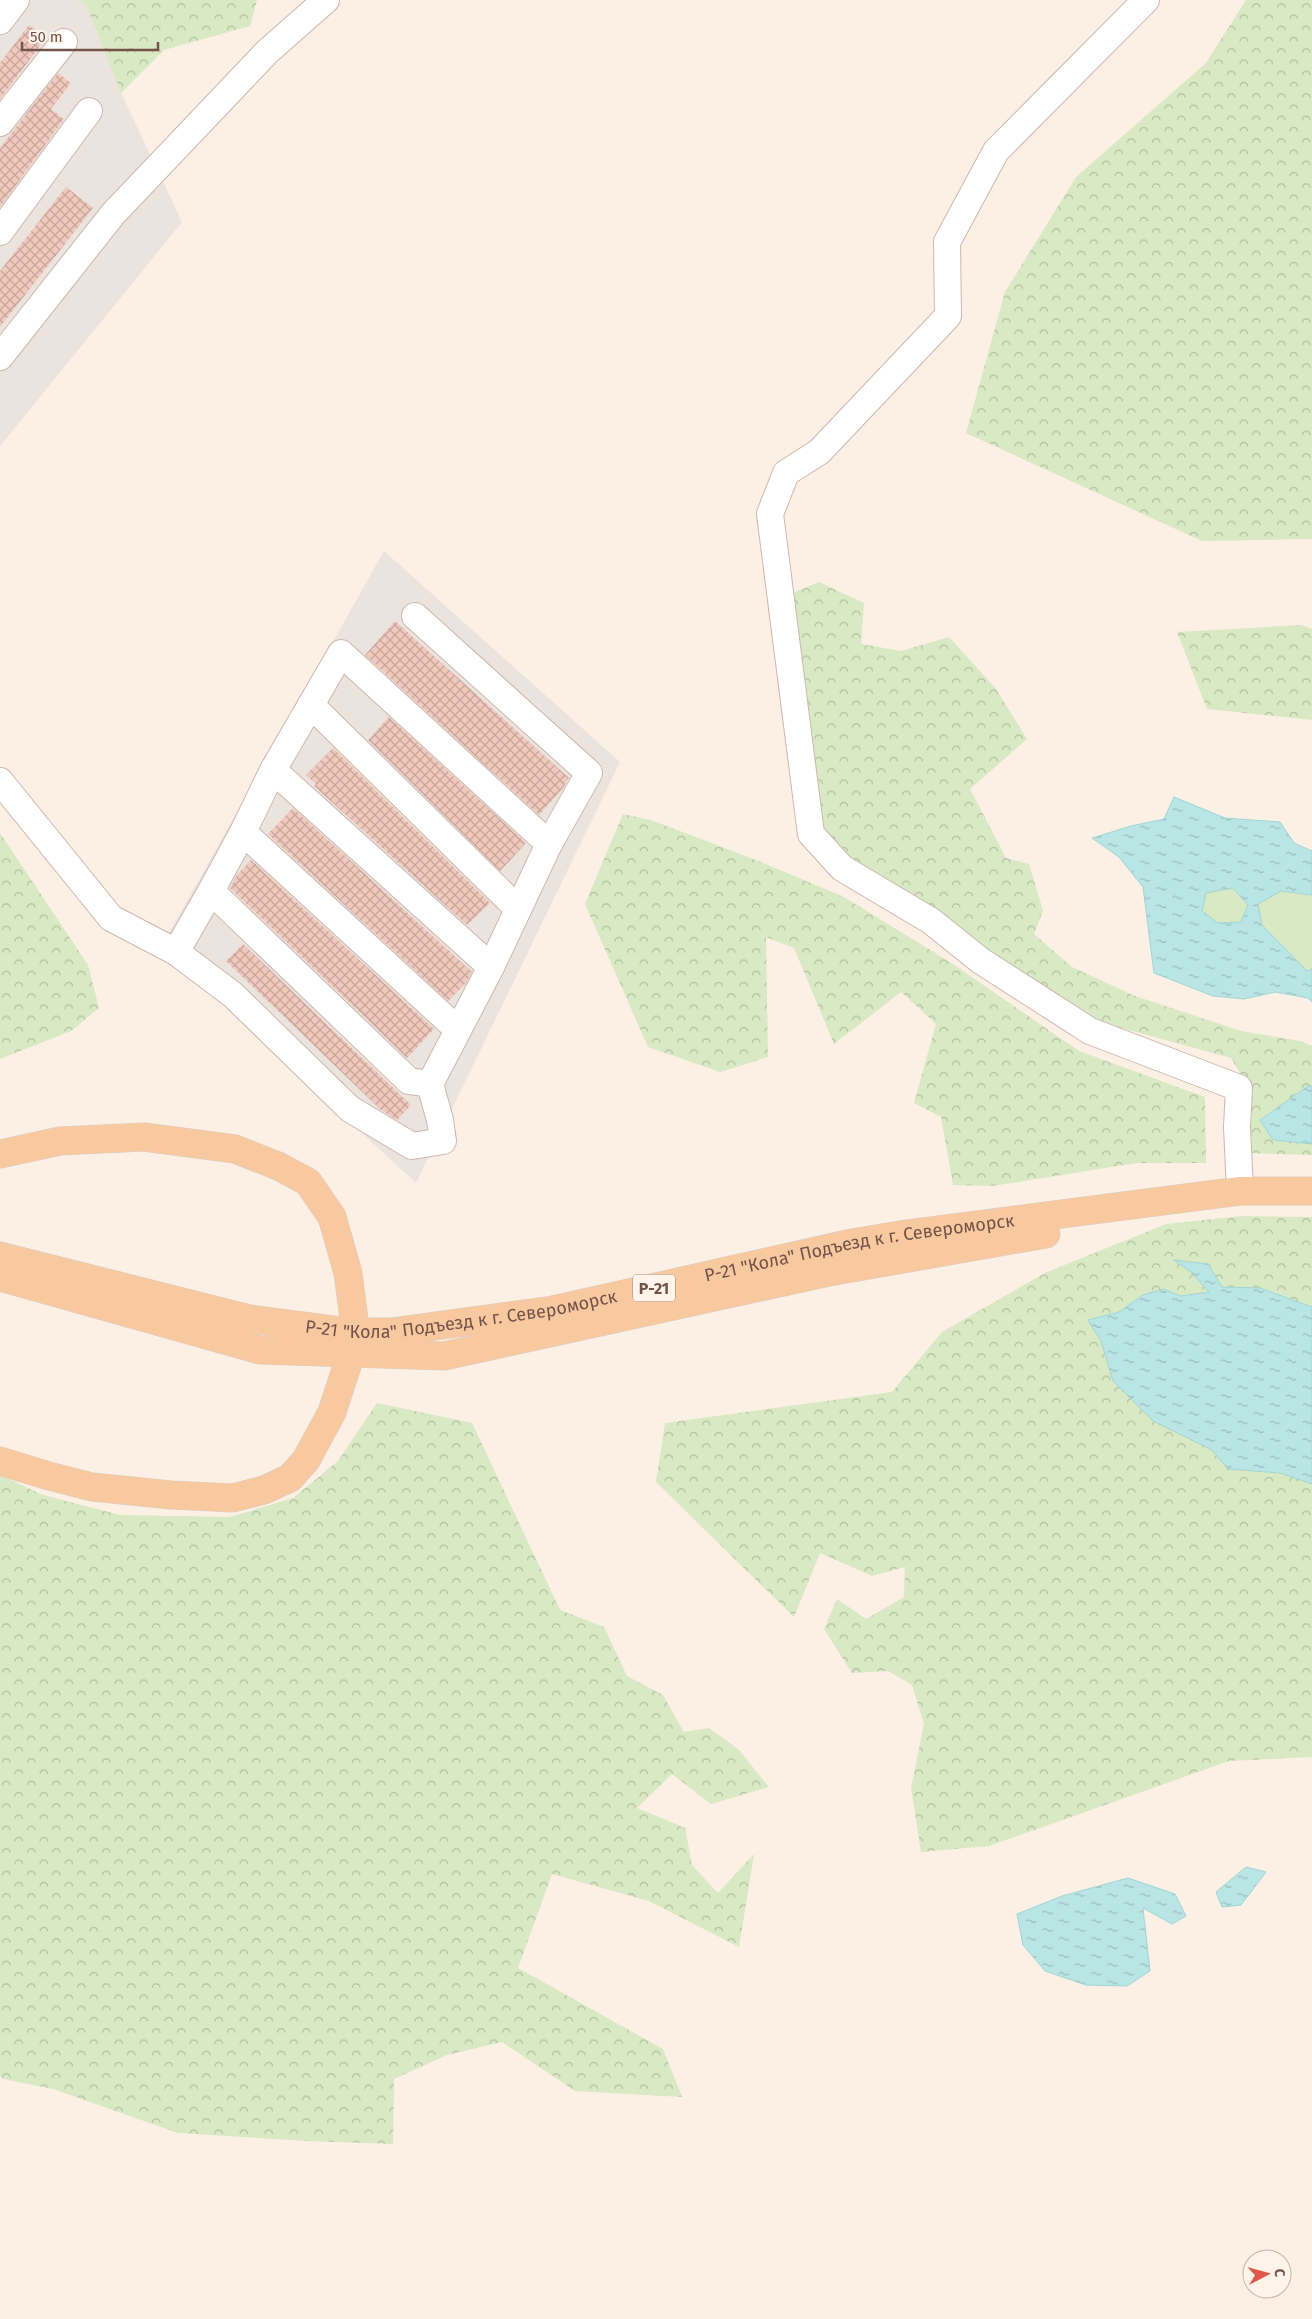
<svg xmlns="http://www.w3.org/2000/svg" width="1312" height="2319" font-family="'Fira Sans',sans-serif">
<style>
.industrial{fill:#ebe3de}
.green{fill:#d8e9c3}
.forest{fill:url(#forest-crowns)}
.water{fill:url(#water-ripples);stroke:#a0d6d6;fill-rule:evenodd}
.building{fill:url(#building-cross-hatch)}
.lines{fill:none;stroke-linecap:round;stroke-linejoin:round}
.minor-casing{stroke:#cfb7ae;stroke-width:28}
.major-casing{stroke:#d8cfcc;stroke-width:29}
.minor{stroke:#fff;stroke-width:26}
.major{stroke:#f8c99e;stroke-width:28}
.labels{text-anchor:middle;stroke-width:4;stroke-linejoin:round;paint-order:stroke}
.shield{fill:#fff3ea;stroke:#9d837a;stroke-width:1}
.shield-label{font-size:16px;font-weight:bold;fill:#73534a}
.street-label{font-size:18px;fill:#73534a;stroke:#fff3ea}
</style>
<defs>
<pattern id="forest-crowns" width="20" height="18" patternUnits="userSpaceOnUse" patternTransform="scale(1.25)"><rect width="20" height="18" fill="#d8e9c3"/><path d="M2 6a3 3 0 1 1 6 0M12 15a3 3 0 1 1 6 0" fill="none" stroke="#b4bfa0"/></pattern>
<pattern id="water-ripples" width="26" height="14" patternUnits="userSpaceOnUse" patternTransform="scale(1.25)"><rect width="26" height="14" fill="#b9e5e4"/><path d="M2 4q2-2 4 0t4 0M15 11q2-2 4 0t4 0" fill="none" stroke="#9bbcbb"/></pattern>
<pattern id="building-cross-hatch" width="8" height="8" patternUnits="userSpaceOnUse" patternTransform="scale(1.25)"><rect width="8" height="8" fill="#f0c9bc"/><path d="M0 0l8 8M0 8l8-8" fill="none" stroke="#c7a69b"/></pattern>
</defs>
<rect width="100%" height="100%" fill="#fcefe4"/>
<g class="industrial">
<path d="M0,0h78l8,5 35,88 61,129 -182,224z"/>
<path d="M384,551l236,211 -204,421 -255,-236z"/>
</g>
<g class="green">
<path d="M1233,888l15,17 -7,17 -23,1 -16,-12 4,-18z"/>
<path d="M1281,891l31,4v74l-4,3 -46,-47 -4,-22z"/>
</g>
<g class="forest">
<path d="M78,0h179l-7,26 -86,24 -43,43 -35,-88z"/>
<path d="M1246,0h66v539l-110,2 -236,-108 39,-141 71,-115 130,-114z"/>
<path d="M819,582l45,21 -3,41 40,7 48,-14 47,52 31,50 -57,50 36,69 23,6 14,47 -9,23 38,33 63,29 106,35 59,10 12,5v40h-4l-48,34 13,20 39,4v11l-64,-2 3,-61 -20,-34 -139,-38 -245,-162 -26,-29 -29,-236z"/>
<path d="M1301,625l11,4v91l-105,-11 -30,-77z"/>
<path d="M623,814l28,6 105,40 88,37 109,67 126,87 126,46 1,66h-69l-145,23 -39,-1 -12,-68 -27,-14 22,-79 -35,-32 -67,52 -40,-96 -28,-11 2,120 -48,15 -72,-25 -63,-143z"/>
<path d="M0,833l88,132 11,43 -28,23 -71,28z"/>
<path d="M1242,1216l70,1v90l-52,-19 -38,-1 -14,-23 -33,-3 17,12 17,19 -29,4 -16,-7 -21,6 -24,17 -30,8 12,21 12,40 40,40 59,29 16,19 52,4 32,11v273l-83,4 -240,85 -68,6 -10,-64 13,-64 -12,-39 -24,-14 -36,2 -28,-44 13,-30 29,20 38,-22 1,-30 -33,9 -52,-23 -26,64 -138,-135 9,-59 227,-31 50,-60 103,-59 121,-49z"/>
<path d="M377,1403l95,20 88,187 44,17 23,49 36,19 21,37 25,-4 29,21 31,38 -58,17 -39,-30 -35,34 48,20 7,37 26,28 36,-39 -15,93 -90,-46 -97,-27 -34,94 145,81 19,48 -107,-6 -73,-49 -55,13 -53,24 -1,65 -86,-3 -129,-8 -125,-44 -50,-10 -3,-3v-601l43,20 77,20 110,2 63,-19 45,-37z"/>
</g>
<g class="water">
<path d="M1174,797l51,21 55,4 14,21 18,8v44l-31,-4 -23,13 4,21 45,46 5,-2v33l-4,-4 -33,-6 -31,7 -31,-3 -59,-23 -11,-86 -24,-30 -27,-19 39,-12 33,-7zM1233,888l15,17 -7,17 -23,1 -16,-12 4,-18z"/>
<path d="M1308,1086h4v58l-39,-4 -13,-20z"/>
<path d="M1174,1260l34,4 14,23 38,1 52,19v177l-32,-11 -52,-4 -16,-19 -59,-29 -40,-40 -12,-40 -13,-21 31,-8 24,-17 21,-6 16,7 29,-4 -17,-19z"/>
<path d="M1246,1867l20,5 -25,33 -19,2 -6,-15z"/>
<path d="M1128,1878l47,16 11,22 -14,8 -29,-16 7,63 -23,15 -41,-1 -41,-14 -22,-26 -6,-31 45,-18z"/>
</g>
<g class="building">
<path d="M29,25l17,13 -46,61v-36z"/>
<path d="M58,73l13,10 -20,26 13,10 -64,88v-59z"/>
<path d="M66,187l27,21 -93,119v-56z"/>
<path d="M395,621l174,157 -6,10 -24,27 -174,-160z"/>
<path d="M389,717l137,126 -26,28 -132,-131z"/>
<path d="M333,748l157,155 -23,22 -153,-139 2,-2 -10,-9z"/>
<path d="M293,808l179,164 -6,11 -18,18 -180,-167z"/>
<path d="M251,860l183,169 -27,29 -177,-170 7,-13z"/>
<path d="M243,944l168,161 -14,15 -16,-10 -155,-149z"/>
</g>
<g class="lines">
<defs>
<g id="minor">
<path d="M1146,0l-150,151 -49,91 1,74 -129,136 -33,21 -16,41 41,320 31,34 89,53 50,40 109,70 149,57 -2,39 3,64"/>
<path d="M0,21l16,-21"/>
<path d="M0,123l64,-81"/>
<path d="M0,232l89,-121"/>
<path d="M0,357l113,-143 154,-162 59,-52"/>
<path d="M415,616l174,157 -40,71 -58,123 -61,117"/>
<path d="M311,705l207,204"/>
<path d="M273,770l218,197"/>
<path d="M0,781l111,137 65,34 57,43 117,114 62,37 31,-5 -3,-21 -10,-36 -21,-3 -198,-190 32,-59 30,-62 68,-117 208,191"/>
<path d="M243,832l214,197"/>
<path d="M176,952l35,-61"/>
</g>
<g id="major">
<path d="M0,1154l60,-13 84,-4 91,12 43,17 30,16 24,35 16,56 7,54"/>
<path id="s1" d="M0,1256l250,63 99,13h42l162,-22 299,-67 48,-8 340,-44h72"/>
<path d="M0,1277l260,73 184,6 385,-84 217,-38"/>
<path d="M0,1461l49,15 43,11 79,8 62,3 31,-8 26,-12 16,-18 26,-48 17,-52"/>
</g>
</defs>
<use href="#minor" class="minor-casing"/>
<use href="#major" class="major-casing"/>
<use href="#minor" class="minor"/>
<use href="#major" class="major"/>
</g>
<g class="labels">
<rect class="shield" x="633" y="1274.5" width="42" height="27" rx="4"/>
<g class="shield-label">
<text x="654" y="1294">Р-21</text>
</g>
<g class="street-label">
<text dy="6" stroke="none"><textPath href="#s1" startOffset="876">Р-21 "Кола" Подъезд к г. Североморск</textPath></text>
<text dy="6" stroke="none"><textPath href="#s1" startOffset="471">Р-21 "Кола" Подъезд к г. Североморск</textPath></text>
</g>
</g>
<g transform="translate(1267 2274) rotate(84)"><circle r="24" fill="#fff3ea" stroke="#c7b3aa"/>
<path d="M0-4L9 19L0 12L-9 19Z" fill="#e2574c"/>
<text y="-8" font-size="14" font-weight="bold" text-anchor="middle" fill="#73534a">С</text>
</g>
<path d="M22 42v8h136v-8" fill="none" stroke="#73534a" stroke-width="2.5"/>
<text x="30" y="42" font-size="15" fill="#73534a" stroke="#fff3ea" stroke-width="4" paint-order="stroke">50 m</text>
</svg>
